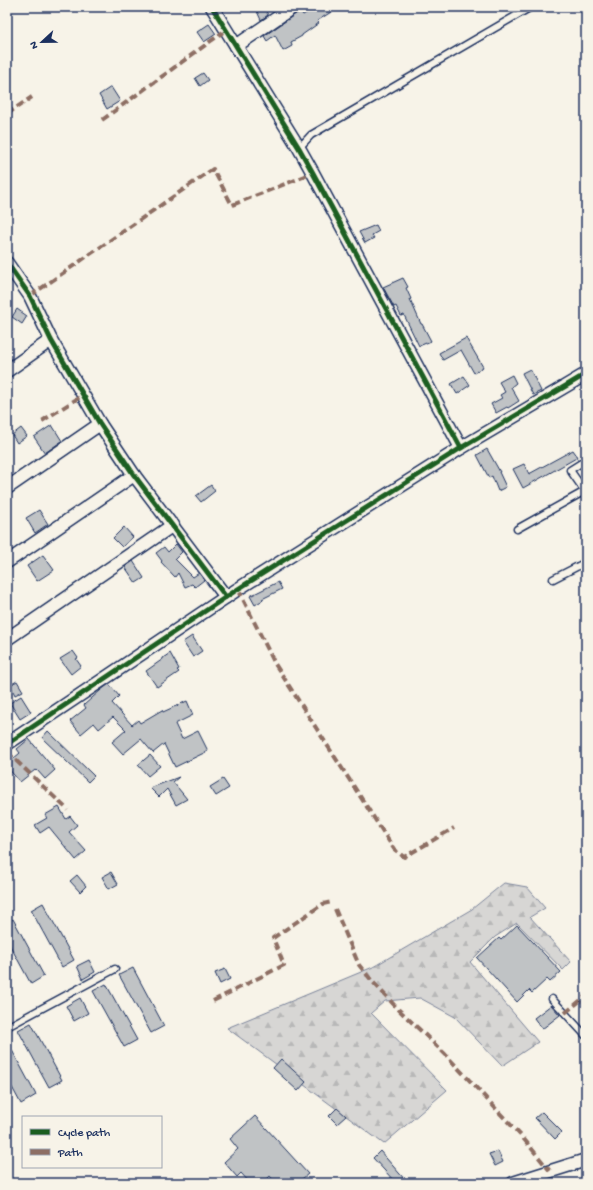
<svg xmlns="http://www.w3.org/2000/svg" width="593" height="1190" font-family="'Gochi Hand',sans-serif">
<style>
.forest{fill:url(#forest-firs);stroke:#798299}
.building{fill:#c0c3c5;stroke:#1b2f5e}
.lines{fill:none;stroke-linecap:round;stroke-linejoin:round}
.service-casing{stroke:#1b2f5e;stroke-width:9}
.minor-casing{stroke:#1b2f5e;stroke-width:15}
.service{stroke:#f7f3e8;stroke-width:6}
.minor{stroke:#f7f3e8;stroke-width:12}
.quiet{stroke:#8d6e63;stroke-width:4;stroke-dasharray:8 4;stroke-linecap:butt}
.cycleway-casing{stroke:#f7f3e8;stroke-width:8}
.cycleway{stroke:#1b5e20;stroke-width:5}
</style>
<defs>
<pattern id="forest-firs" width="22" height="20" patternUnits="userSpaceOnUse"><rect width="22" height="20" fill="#d7d6d4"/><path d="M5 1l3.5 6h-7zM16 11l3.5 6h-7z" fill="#b8b8b8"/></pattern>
</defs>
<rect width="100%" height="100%" fill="#f7f3e8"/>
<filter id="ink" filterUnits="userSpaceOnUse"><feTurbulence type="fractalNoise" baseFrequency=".025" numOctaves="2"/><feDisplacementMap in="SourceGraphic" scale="8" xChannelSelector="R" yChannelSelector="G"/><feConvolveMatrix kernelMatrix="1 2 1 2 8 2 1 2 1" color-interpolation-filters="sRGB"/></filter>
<g filter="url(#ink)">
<path class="forest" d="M504,883l23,4 18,21 -15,9 41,45 -8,8 -46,-47 -22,14 -25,25 68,80 -36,24 -47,-49 -35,-19 -35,3 -14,12 76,77 -63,54 -157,-116 146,-61 99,-58z"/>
<g class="building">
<path d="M255,7h9l4,8 -7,5z"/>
<path d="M316,7h23l-22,14 2,2 -17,12v1l-11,6 1,4 -9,5 -8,-16 -8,6 -3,-5 36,-25 3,4z"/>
<path d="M209,24l7,10 -12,8 -7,-10z"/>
<path d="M203,73l5,7 -8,6 -5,-8z"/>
<path d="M111,87l9,14 -13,8 -8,-14z"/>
<path d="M376,225l3,6 -7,4 2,3 -9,5 -6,-11z"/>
<path d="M403,278l5,9 -2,1 5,11h-1l11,25h1l9,17 -12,5 -15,-31 -3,1 -5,-10 -2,1 -11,-20z"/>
<path d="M17,309l10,7 -5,8 -10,-7z"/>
<path d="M466,338l17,29 -9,6 -13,-23 -18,10 -4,-7z"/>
<path d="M530,369l11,22 -8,4 -11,-22z"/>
<path d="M512,375l4,8 -5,4 8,14 -11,7 -1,-1 -11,6 -5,-9 11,-6 -2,-3 5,-3 -6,-10z"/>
<path d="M464,376l6,9 -13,9 -6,-10z"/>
<path d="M52,425l10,16 -17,12 -11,-16z"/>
<path d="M21,428l6,8 -10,7 -5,-8z"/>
<path d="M487,449l13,23h-1l7,15 -8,4 -6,-15 -3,2 -12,-23z"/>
<path d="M573,450l5,7 -55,31 -10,-19 11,-5 5,10z"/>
<path d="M211,485l4,6 -14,11 -5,-6z"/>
<path d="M39,510l9,14 -13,9 -9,-15z"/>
<path d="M124,527l9,10 -11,10 -9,-9z"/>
<path d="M176,544l6,8 -7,7 18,18 6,-4 5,7 -9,7 -3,-3 -7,3 -7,-14 -3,4 -14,-15 1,-1 -6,-8 8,-6 4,5z"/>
<path d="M43,555l11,15 -17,11 -10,-15z"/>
<path d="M133,561l11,17 -8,5 -11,-16z"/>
<path d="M278,582l4,7 -20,10 1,1 -8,5 -5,-9z"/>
<path d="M192,636l10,15 -9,6 -10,-15z"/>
<path d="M73,651l5,7 -2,1 5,7 -10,8 -11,-15z"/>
<path d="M170,653l9,16 -2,1 2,2 -22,15 -11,-16 17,-12v-1z"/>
<path d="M17,681l6,10 -8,4 -5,-10z"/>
<path d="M109,684l10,12 -7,7 20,22 6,-5 2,3 22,-13 1,2 24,-11 6,14 -18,9 7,15 16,-8 10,20 -33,16 -11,-23 -11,9 -12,-14 -18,15 -11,-12 14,-12 -13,-13 -14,12 -5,-6 -13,11 -11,-13 16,-13 -2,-3 17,-15z"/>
<path d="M21,696l10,16 -11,7 -10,-16z"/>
<path d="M48,731l46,45 -6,6 -46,-44z"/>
<path d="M29,739l26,31 -10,9 -8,-9 -1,1 -1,-1 -15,12 -13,-15v-3l13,-11 -3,-4z"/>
<path d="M150,755l10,11 -12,10 -10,-11z"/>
<path d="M179,777l-6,5 14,17 -11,6 -9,-16 -8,8 -9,-9z"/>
<path d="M223,779l6,9 -13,8 -6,-9z"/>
<path d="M59,807l7,12 4,-3 7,9 -8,7 17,19 -10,9 -27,-33 -9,6 -5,-8 12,-7 -2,-3z"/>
<path d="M111,872l7,12 -9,5 -7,-12z"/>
<path d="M77,875l9,11 -6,6 -10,-11z"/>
<path d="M43,903l31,57 -12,7 -31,-57z"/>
<path d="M13,919l31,57 -13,8 -24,-44v-17z"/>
<path d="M517,925l44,47 -11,10 -3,-3 -15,14 -3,-3 -12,12 -40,-44 22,-20 2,2z"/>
<path d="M89,960l6,12 -12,7 -6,-13z"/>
<path d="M133,968l31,58 -13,7 -32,-58z"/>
<path d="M225,969l5,10 -10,5 -5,-11z"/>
<path d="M106,984l31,56 -13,7 -31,-56z"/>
<path d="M80,998l8,15 -14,8 -8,-15z"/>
<path d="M551,1005l9,10 -18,14 -8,-11z"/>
<path d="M31,1023l31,57 -13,7 -31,-57z"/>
<path d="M7,1041l29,54 -15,9 -14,-26z"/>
<path d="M281,1059l25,23 -8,9 -25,-23z"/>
<path d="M337,1108l9,8 -9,8 -8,-8z"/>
<path d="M542,1112l20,20 -7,7 -20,-21z"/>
<path d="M255,1116l53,58 -6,5 4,4h-30l-6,-7 -7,7h-13l-9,-10 -4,4 -13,-15 14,-13 -8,-10z"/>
<path d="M380,1151l19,22 9,10h-12l-23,-25z"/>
<path d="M498,1151l5,11 -8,4 -6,-12z"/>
</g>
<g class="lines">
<defs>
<g id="service">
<path d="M299,148l12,-13 220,-128"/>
<path d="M586,460l-16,10 16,23"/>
<path d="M517,529l68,-38"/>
<path d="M553,579l33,-17"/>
<path d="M552,999l34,37"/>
<path d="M7,1027l108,-58"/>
</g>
<g id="minor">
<path d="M212,7l87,141 14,25 148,275"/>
<path d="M236,46l57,-39"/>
<path d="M7,263l23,33 21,44 49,84 34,51 92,122"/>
<path d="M7,371l44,-31"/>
<path d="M7,488l93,-64"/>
<path d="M7,562l127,-87"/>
<path d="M7,639l166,-114"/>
<path d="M7,744l231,-155 223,-141 125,-74"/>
<path d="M513,1183l73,-23"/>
</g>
</defs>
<use href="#service" class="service-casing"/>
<use href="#minor" class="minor-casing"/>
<use href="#service" class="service"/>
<use href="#minor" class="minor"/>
<g class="quiet">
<path d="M7,81l1,-1"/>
<path d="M7,114l25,-17"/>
<path d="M102,120l124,-90"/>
<path d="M30,296l183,-127 19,36 81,-32"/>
<path d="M42,421l41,-26"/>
<path d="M238,589l37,75 119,185 10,8 50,-29"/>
<path d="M7,752l61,58"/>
<path d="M335,909l24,56 13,16 25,27 48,46 78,84 27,33"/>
<path d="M213,1001l71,-36 -11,-27 50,-34 9,-2"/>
<path d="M565,1013l21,-17"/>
<path d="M530,1178l5,5"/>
</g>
<defs>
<g id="cycleway">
<path d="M212,7l87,141 14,25 148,275"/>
<path d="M7,263l23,33 21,44 49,84 34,51 92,122"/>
<path d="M7,744l231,-155 223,-141 125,-74"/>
</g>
</defs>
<use href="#cycleway" class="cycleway-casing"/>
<use href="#cycleway" class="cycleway"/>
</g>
</g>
<rect width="593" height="1190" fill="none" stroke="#f7f3e8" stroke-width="24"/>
<rect x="12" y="12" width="569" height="1166" fill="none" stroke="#1b2f5e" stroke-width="1.5" filter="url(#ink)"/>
<rect x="22" y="1116" width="140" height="52" fill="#f7f3e8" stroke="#9fa5b1"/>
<rect x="30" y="1129" width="20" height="6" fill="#1b5e20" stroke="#9fa5b1"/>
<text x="58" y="1136" font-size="12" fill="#1b2f5e">Cycle path</text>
<rect x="30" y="1149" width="20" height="6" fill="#8d6e63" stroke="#9fa5b1"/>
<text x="58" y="1156" font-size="12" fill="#1b2f5e">Path</text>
<g transform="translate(42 42) rotate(248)" stroke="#f7f3e8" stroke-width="3" paint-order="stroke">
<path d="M0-3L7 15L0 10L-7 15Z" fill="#1b2f5e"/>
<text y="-6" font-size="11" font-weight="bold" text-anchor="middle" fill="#1b2f5e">N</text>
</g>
</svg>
